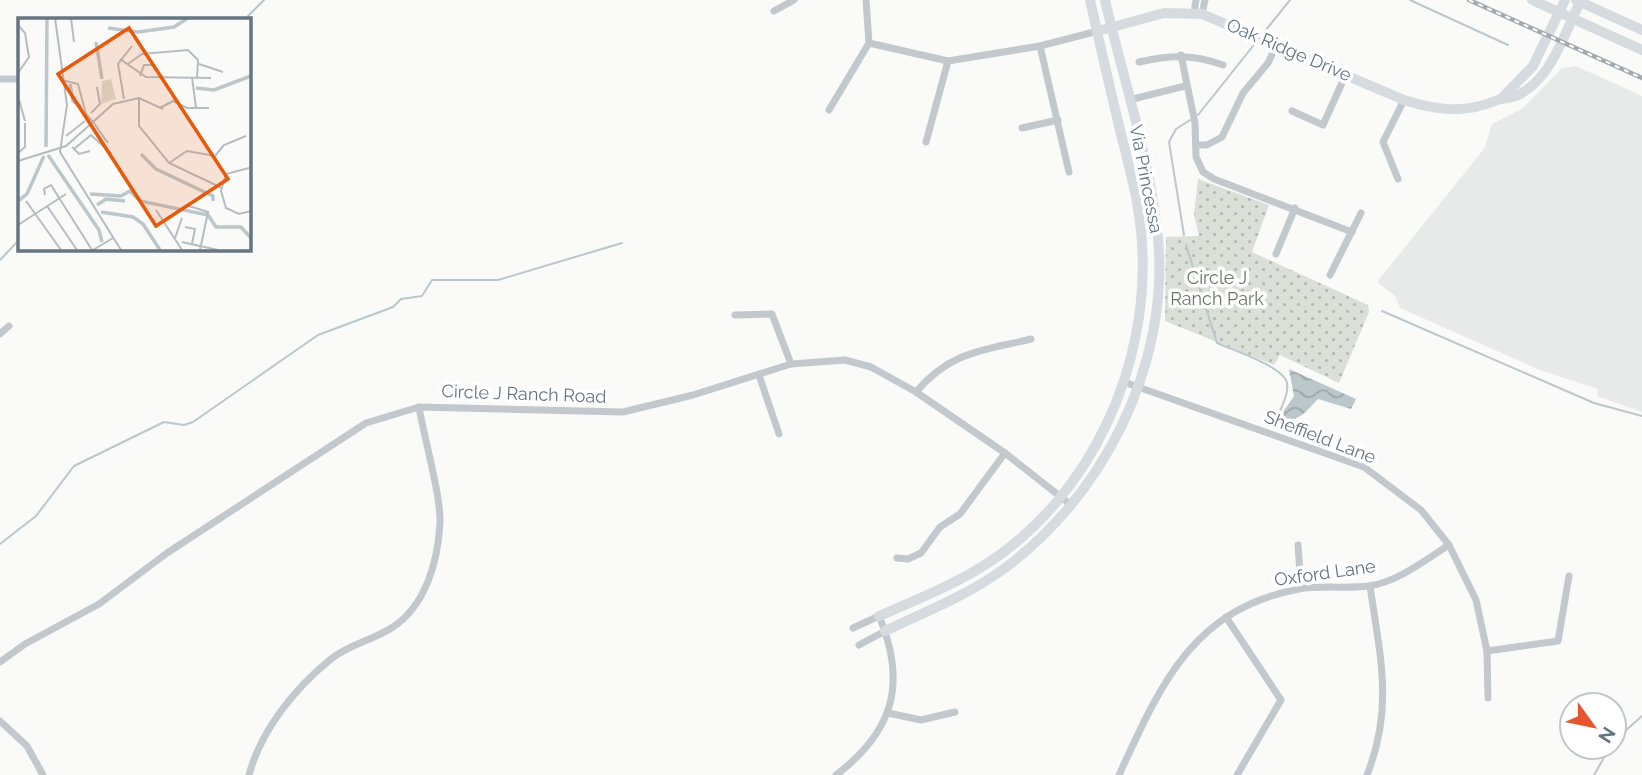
<svg xmlns="http://www.w3.org/2000/svg" width="1642" height="775" font-family="Raleway,sans-serif">
<style>
.built{fill:#e8e9e9}
.park{fill:url(#park-dots)}
.water{fill:url(#water-waves)}
.lines{fill:none;stroke-linecap:round;stroke-linejoin:round}
.stream{stroke:#bbc7cb;stroke-width:2}
.street{stroke:#c3c8cc;stroke-width:7}
.secondary{stroke:#d6dbdf;stroke-width:10}
.primary{stroke:#d6dbdf;stroke-width:10}
.rail-casing{stroke:#a2aab0;stroke-width:4.5}
.rail{stroke:#fff;stroke-width:2;stroke-dasharray:5;stroke-linecap:butt}
.labels{text-anchor:middle;stroke-width:7;stroke-linejoin:round;paint-order:stroke}
.street-label{font-size:18px;fill:#657683;stroke:#fff}
.park-label{font-size:18px;fill:#687a64;stroke:#fff}
.inset-river{fill:none;stroke:#bbc7cb;stroke-width:3.5}
.inset-road{fill:none;stroke:#b5bdc2;stroke-width:2}
.view{fill:#e8590c;fill-opacity:0.15;stroke:#e8590c;stroke-width:3.5}
.inset-edge{fill:none;stroke:#657683;stroke-width:3.5}
</style>
<defs>
<pattern id="park-dots" width="8" height="8" patternUnits="userSpaceOnUse" patternTransform="scale(1.75)"><rect width="8" height="8" fill="#dadfd7"/><path d="M2 2h.1M6 6h.1" fill="none" stroke="#b4b9b4" stroke-width="1.8" stroke-linecap="round"/></pattern>
<pattern id="water-waves" width="16" height="10" patternUnits="userSpaceOnUse" patternTransform="scale(1.75)"><rect width="16" height="10" fill="#bbc7cb"/><path d="M0 5q4-4 8 0t8 0" fill="none" stroke="#9ca6aa"/></pattern>
</defs>
<rect width="100%" height="100%" fill="#fafaf8"/>
<path class="built" d="M1576,66l66,30v316l-45,-16 1,-7 -58,-19 -140,-62 -5,-12 -18,-14 107,-133 8,-25 31,-16 39,-40z"/>
<path class="park" d="M1198,179l71,26 -17,47 116,53 1,7 -30,71 -59,-28 -6,10 -109,-44 1,-84 33,-1 -5,-21z"/>
<path class="water" d="M1289,369l67,30 -5,10 -33,-10c-11,11 -20,26 -39,19l15,-22z"/>
<g class="lines">
<g class="stream">
<path d="M1410,0l98,45"/>
<path d="M245,19l19,-19"/>
<path d="M1261,36l29,-36"/>
<path d="M1198,115l59,-74"/>
<path d="M1184,235l-15,-93 7,-13 14,-9"/>
<path d="M1186,245l31,98c16,7 61,22 69,37 5,10 -5,27 -8,37"/>
<path d="M0,260l19,-20"/>
<path d="M1382,311l212,92 48,13"/>
<path d="M0,544l36,-28 38,-50 90,-44 20,3 9,-3 125,-87 75,-28 8,-8 21,-3 10,-16h66l124,-37"/>
<path d="M1614,741l28,-25"/>
<path d="M1594,775l16,-28"/>
</g>
<g class="street">
<path d="M774,11l20,-11"/>
<path d="M1194,13l2,-13"/>
<path d="M1202,14l3,-14"/>
<path d="M869,43l79,18 92,-15 58,-15"/>
<path d="M1040,46l29,126"/>
<path d="M1181,55l14,68 1,34 7,15 11,7 138,53"/>
<path d="M1139,62c31,-7 54,-8 84,3"/>
<path d="M0,79h19"/>
<path d="M1129,100l56,-14"/>
<path d="M829,110l40,-67 -3,-43"/>
<path d="M1292,111l31,14 23,-51"/>
<path d="M1022,128l36,-8"/>
<path d="M926,142l22,-81"/>
<path d="M1196,145h11l15,-8 21,-44 25,-30 9,-19"/>
<path d="M1398,179l-15,-37 21,-42"/>
<path d="M1276,254l19,-46"/>
<path d="M1330,275l31,-62"/>
<path d="M735,315l37,-1 19,50"/>
<path d="M0,334l9,-8"/>
<path d="M759,375l20,59"/>
<path d="M1124,382l240,85 57,43 28,35 27,55 11,51 1,47"/>
<path d="M916,392c35,-41 66,-41 115,-53"/>
<path d="M1298,545l3,43"/>
<path d="M897,558l11,1 13,-6 19,-26 20,-13 45,-61"/>
<path d="M1226,617l55,83 -44,75"/>
<path d="M859,645l26,-14"/>
<path d="M1487,651l71,-10 11,-65"/>
<path d="M0,662l25,-18 74,-40 68,-51 199,-130 53,-16 204,5 70,-17 98,-31 54,-4 26,7 45,25 89,61 66,52"/>
<path d="M888,713l33,7 34,-8"/>
<path d="M0,721l27,25 16,29"/>
<path d="M249,775c12,-45 46,-87 82,-116 18,-15 43,-19 62,-32 33,-22 45,-66 47,-104 1,-27 -16,-86 -21,-116"/>
<path d="M836,775c58,-44 71,-92 43,-159l-26,12"/>
<path d="M1119,775c41,-89 73,-166 180,-186 23,-4 47,0 70,-3 29,-4 56,-26 80,-41"/>
<path d="M1367,775c27,-68 13,-119 3,-189"/>
</g>
<g class="secondary">
<path d="M1098,31l66,-18 38,1 202,86c32,10 60,14 91,1 7,-3 15,-3 21,-5 35,-15 49,-64 64,-94"/>
<path d="M1501,99l32,-33 32,-66"/>
<path d="M879,616c37,-16 75,-31 109,-53 104,-68 162,-198 154,-320 -2,-37 -12,-73 -21,-109 -11,-45 -21,-89 -31,-134"/>
<path d="M885,631c38,-18 78,-34 113,-58 104,-73 172,-207 160,-335 -8,-80 -35,-159 -53,-238"/>
</g>
<g class="primary">
<path d="M1532,0l110,50"/>
<path d="M1576,0l66,30"/>
</g>
<defs>
<path id="rail" d="M1469,0l173,78"/>
</defs>
<use href="#rail" class="rail-casing"/>
<use href="#rail" class="rail"/>
</g>
<g class="labels">
<g class="street-label">
<text transform="translate(1289 50) rotate(23)" y="6">Oak Ridge Drive</text>
<text transform="translate(1146 179) rotate(79)" y="6">Via Princessa</text>
<text transform="translate(524 394) rotate(2)" y="6">Circle J Ranch Road</text>
<text transform="translate(1320 437) rotate(21)" y="6">Sheffield Lane</text>
<text transform="translate(1325 573) rotate(-8)" y="6">Oxford Lane</text>
</g>
<g class="park-label">
<text x="1217" y="284">Circle J<tspan x="1217" dy="21">Ranch Park</tspan></text>
</g>
</g>
<g transform="translate(18 18)">
<rect width="233" height="233" fill="#fafaf8"/>
<path d="M93,61l5,20 -15,5 1,-23z" fill="#dadfd7"/>
<path class="inset-river" d="M90,10l30,4 36,-5 14,-9M78,24l6,37M52,66l3,17 8,6M178,70l18,2 37,-14M28,129l1,-129M123,136l15,15 57,27v5M30,137l51,75 3,12M72,176l31,2 9,-5 10,10 68,14 8,12h25l10,11M0,183l9,-7 17,-38M79,187l9,-6 19,2M83,194l32,5 10,7 17,26"/>
<path class="inset-road" d="M37,0l12,87 -7,47 61,98M53,0l3,24M0,7l7,8 4,24 -11,16M102,41l26,18 65,1M110,46l14,-10 46,-4 10,10 -1,18M181,46l24,8M122,58l4,-11h10M174,59l4,31M0,78l7,25M121,79v29l30,37 53,25M106,81l-6,-35 14,-18M142,90l13,-7 14,7h22M73,95l9,-9 -3,-17M48,118l19,-15M90,125l-15,-21 20,-18 26,-6 24,11M54,129l7,7 11,-3M56,131l17,-14 20,18M0,135l7,-6v-24M0,143l48,-15 27,-24 -7,-8 -8,-30 -16,-4M151,145l18,-12 28,5 9,-11 22,-9M231,150l-23,6 -5,17 5,17 13,6 12,-3M27,177l-1,-6 7,-4 41,65M8,183l35,49M168,187l22,7 -8,38M29,188l30,44M138,192l26,40M0,207l48,-31M167,209l10,2 -3,15M157,220l7,-20M164,224l36,8M75,232l20,-12"/>
<path class="view" d="M111,10l99,151 -72,47 -98,-152z"/>
<rect width="233" height="233" class="inset-edge"/>
</g>
<g transform="translate(1593 726) rotate(123)"><circle r="33" fill="#ffffff" stroke="#c1c8cd" stroke-width="2"/>
<path d="M0-5L12 26L0 18L-12 26Z" fill="#e4572e"/>
<text y="-10" font-size="19" font-weight="bold" text-anchor="middle" fill="#657683">N</text>
</g>
</svg>
